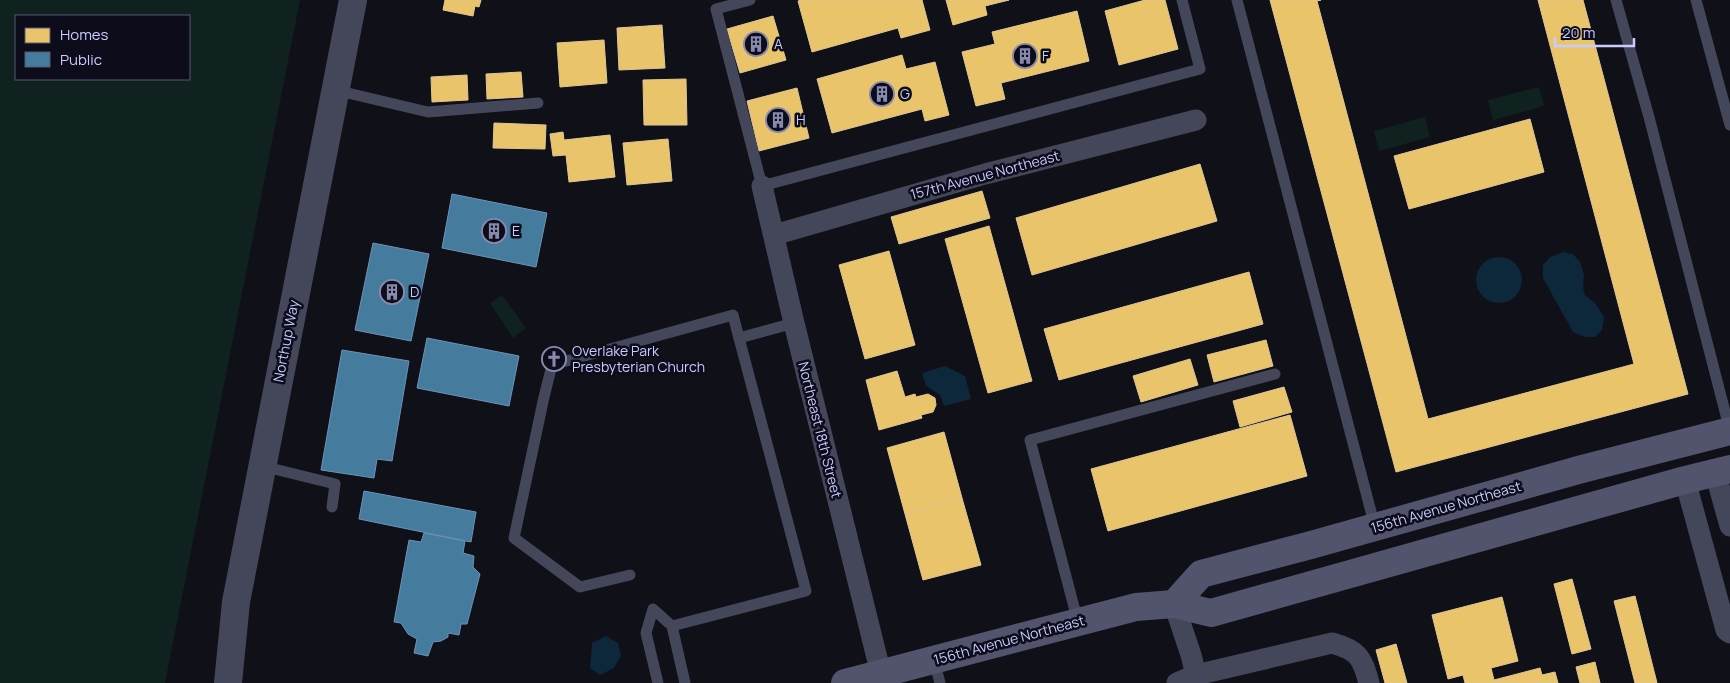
<svg xmlns="http://www.w3.org/2000/svg" width="1730" height="683" font-family="Manrope,sans-serif">
<style>
.green{fill:#0f221f;fill-rule:evenodd}
.water{fill:#0d273b}
.homes{fill:#e9c46a;stroke:#dfc696}
.public{fill:#457b9d;stroke:#6c93ba}
.lines{fill:none;stroke-linecap:round;stroke-linejoin:round}
.service{stroke:#444659;stroke-width:11}
.minor{stroke:#444659;stroke-width:21}
.tertiary{stroke:#444659;stroke-width:28}
.secondary{stroke:#51546c;stroke-width:28}
.labels{text-anchor:middle;stroke-width:5;stroke-linejoin:round;paint-order:stroke}
.poi-label{font-size:14px;fill:#c8cbfd;stroke:#0c0c1b;text-anchor:start}
.street-label{font-size:14px;fill:#c8cbfd;stroke:#0c0c1b}
</style>
<rect width="100%" height="100%" fill="#101018"/>
<g class="green">
<path d="M0,0h300l-135,683h-165zM16,16h173v63h-173z"/>
<path d="M1539,87l5,19 -51,14 -5,-20z"/>
<path d="M1425,117l5,20 -51,14 -5,-20z"/>
<path d="M502,295l24,33 -13,10 -23,-35z"/>
</g>
<g class="water">
<path d="M1563,252l10,2 7,8 4,13 -1,13 2,7 10,8 9,14 -2,13 -7,7h-11l-11,-5 -30,-54v-13l7,-8z"/>
<circle cx="1499" cy="280" r="23"/>
<path d="M945,366l20,10 6,23 -27,7 -4,-11 -14,-9 -4,-13z"/>
<path d="M606,636l12,7 3,13 -7,12 -14,7 -10,-7 2,-25z"/>
</g>
<g class="homes">
<path d="M445,0h36l-2,7 -4,-1 -2,10 -30,-6z"/>
<path d="M801,0h121l8,30 -29,8 -3,-10 -86,24 -14,-51z"/>
<path d="M946,0h63l-24,6 2,9 -34,10z"/>
<path d="M1145,0h20l13,49 -59,16 -14,-54z"/>
<path d="M1270,0h51l-4,1 111,418 206,-55 -96,-364h45l105,394 -292,78z"/>
<path d="M1077,11l12,50 -88,22 4,16 -29,7 -14,-54 33,-8 -3,-12z"/>
<path d="M773,16l13,44 -46,13 -13,-44z"/>
<path d="M662,25l3,43 -46,2 -2,-42z"/>
<path d="M604,40l3,43 -47,4 -3,-44z"/>
<path d="M902,55l4,14 29,-7 14,53 -24,6 -3,-12 -90,24 -15,-54z"/>
<path d="M521,72l2,25 -36,2 -1,-25z"/>
<path d="M467,75l1,25 -36,2 -1,-25z"/>
<path d="M686,79l1,46h-43l-1,-45z"/>
<path d="M797,88l12,50 -50,13 -12,-50z"/>
<path d="M1530,119l14,53 -135,37 -15,-53z"/>
<path d="M494,123l52,2 -1,24 -52,-1z"/>
<path d="M563,132l1,8 46,-5 5,42 -46,5 -3,-27 -13,1 -3,-22z"/>
<path d="M668,139l4,42 -45,4 -4,-42z"/>
<path d="M1200,164l17,57 -185,54 -16,-57z"/>
<path d="M982,191l8,27 -91,26 -8,-27z"/>
<path d="M989,226l43,155 -44,12 -43,-154z"/>
<path d="M889,251l26,94 -50,14 -26,-94z"/>
<path d="M1249,272l14,52 -204,56 -15,-51z"/>
<path d="M1266,340l7,26 -59,16 -7,-27z"/>
<path d="M1190,359l8,26 -57,17 -8,-26z"/>
<path d="M897,371l8,26 10,-3 1,3 12,-3 7,4 1,7 -3,7 -12,3 1,3 -43,12 -13,-50z"/>
<path d="M1284,387l8,25 -52,15 -7,-26z"/>
<path d="M1290,415l17,61 -199,55 -17,-62z"/>
<path d="M944,432l18,66 -57,16 -18,-66z"/>
<path d="M962,498l19,67 -58,15 -18,-66z"/>
<path d="M1572,579l19,70 -19,5 -18,-70z"/>
<path d="M1635,596l22,87h-22l-21,-82z"/>
<path d="M1502,597l16,64 -27,7 3,12 46,-12 2,7 13,-3 3,11h-93l-2,-8 -15,4 -16,-64z"/>
<path d="M1396,644l11,39h-22l-9,-33z"/>
<path d="M1595,662l5,21h-20l-4,-16z"/>
</g>
<g class="public">
<path d="M452,194l95,19 -11,54 -94,-19z"/>
<path d="M373,243l56,11 -18,87 -56,-11z"/>
<path d="M427,338l92,18 -10,50 -92,-18z"/>
<path d="M342,350l67,11 -17,100 -15,-2 -3,19 -53,-8z"/>
<path d="M364,491l112,21 -5,30 -112,-23z"/>
<path d="M424,533l41,8 -2,12 11,3 -1,11 7,7 -13,50h-6l-2,11 -11,-2v4l-7,4 -8,1 -5,14 -14,-3 3,-14 -9,-5 -7,-11 -7,-1 15,-82 12,2z"/>
</g>
<g class="lines">
<g class="service">
<path d="M750,0l-34,9 46,177 438,-117 -18,-69"/>
<path d="M1237,0l138,527"/>
<path d="M1616,0l33,117 81,314"/>
<path d="M1696,0l34,125"/>
<path d="M335,90l93,22 110,-9"/>
<path d="M262,466l73,18 -3,23"/>
<path d="M630,575l-50,12 -66,-49 30,-141 8,-32 181,-50 6,23 55,-15"/>
<path d="M1078,622l-48,-182 245,-66"/>
<path d="M934,660l6,23"/>
<path d="M658,683l-12,-50 7,-24 19,17"/>
<path d="M685,683l-13,-57 134,-35 -67,-253"/>
</g>
<g class="minor">
<path d="M762,186l32,137 87,351"/>
<path d="M774,235l211,-61 211,-54"/>
<path d="M1715,472l15,54"/>
<path d="M1685,480l41,150 4,3"/>
<path d="M1174,604l17,51 5,20"/>
<path d="M1177,683l19,-8 136,-32c26,7 30,14 37,40"/>
</g>
<path class="tertiary" d="M228,683l8,-81 117,-602"/>
<g class="secondary">
<path d="M1174,604l27,-30 110,-29 271,-76 148,-38"/>
<path d="M845,683l291,-76 38,-3 37,9 474,-133 45,-11"/>
</g>
</g>
<defs>
<symbol id="building-ring" viewBox="-11 -11 22 22"><circle r="9.5" fill="#0c0c1b" stroke="#888aad" stroke-width="1.5"/><path d="M-4-6H4V6H1V3H-1V6H-4ZM-2.5-4.3h1.7v1.8h-1.7ZM.8-4.3h1.7v1.8H.8ZM-2.5-1h1.7V.8h-1.7ZM.8-1h1.7V.8H.8Z" fill="#888aad"/></symbol>
<symbol id="church-ring" viewBox="-11 -11 22 22"><circle r="9.5" fill="#0c0c1b" stroke="#888aad" stroke-width="1.5"/><path d="M-1.2-6h2.4v3.5h3.3v2.4h-3.3V6h-2.4V-.1h-3.3v-2.4h3.3Z" fill="#888aad"/></symbol>
</defs>
<g fill-rule="evenodd">
<use href="#building-ring" x="742" y="30" width="28" height="28"/>
<use href="#building-ring" x="1011" y="42" width="28" height="28"/>
<use href="#building-ring" x="868" y="80" width="28" height="28"/>
<use href="#building-ring" x="764" y="106" width="28" height="28"/>
<use href="#building-ring" x="480" y="217" width="28" height="28"/>
<use href="#building-ring" x="378" y="278" width="28" height="28"/>
<use href="#church-ring" x="540" y="345" width="28" height="28"/>
</g>
<g class="labels">
<g class="poi-label">
<text x="774" y="49">A</text>
<text x="1042" y="61">F</text>
<text x="900" y="99">G</text>
<text x="796" y="125">H</text>
<text x="512" y="236">E</text>
<text x="410" y="297">D</text>
<text x="572" y="356">Overlake Park<tspan x="572" dy="16">Presbyterian Church</tspan></text>
</g>
<g class="street-label">
<text transform="translate(985 175) rotate(-15)" y="5">157th Avenue Northeast</text>
<text transform="translate(286 341) rotate(-79)" y="5">Northup Way</text>
<text transform="translate(820 430) rotate(76)" y="5">Northeast 18th Street</text>
<text transform="translate(1446 507) rotate(-16)" y="5">156th Avenue Northeast</text>
<text transform="translate(1009 640) rotate(-15)" y="5">156th Avenue Northeast</text>
</g>
</g>
<rect x="15" y="15" width="175" height="65" fill="#0c0c1b" stroke="#575875"/>
<rect x="25" y="28" width="25" height="15" fill="#e9c46a" stroke="#575875"/>
<text x="60" y="40" font-size="15" fill="#c8cbfd">Homes</text>
<rect x="25" y="52" width="25" height="15" fill="#457b9d" stroke="#575875"/>
<text x="60" y="65" font-size="15" fill="#c8cbfd">Public</text>
<path d="M1555 38v8h79v-8" fill="none" stroke="#c8cbfd" stroke-width="2.5"/>
<text x="1562" y="38" font-size="15" fill="#c8cbfd" stroke="#0c0c1b" stroke-width="4" paint-order="stroke">20 m</text>
</svg>
